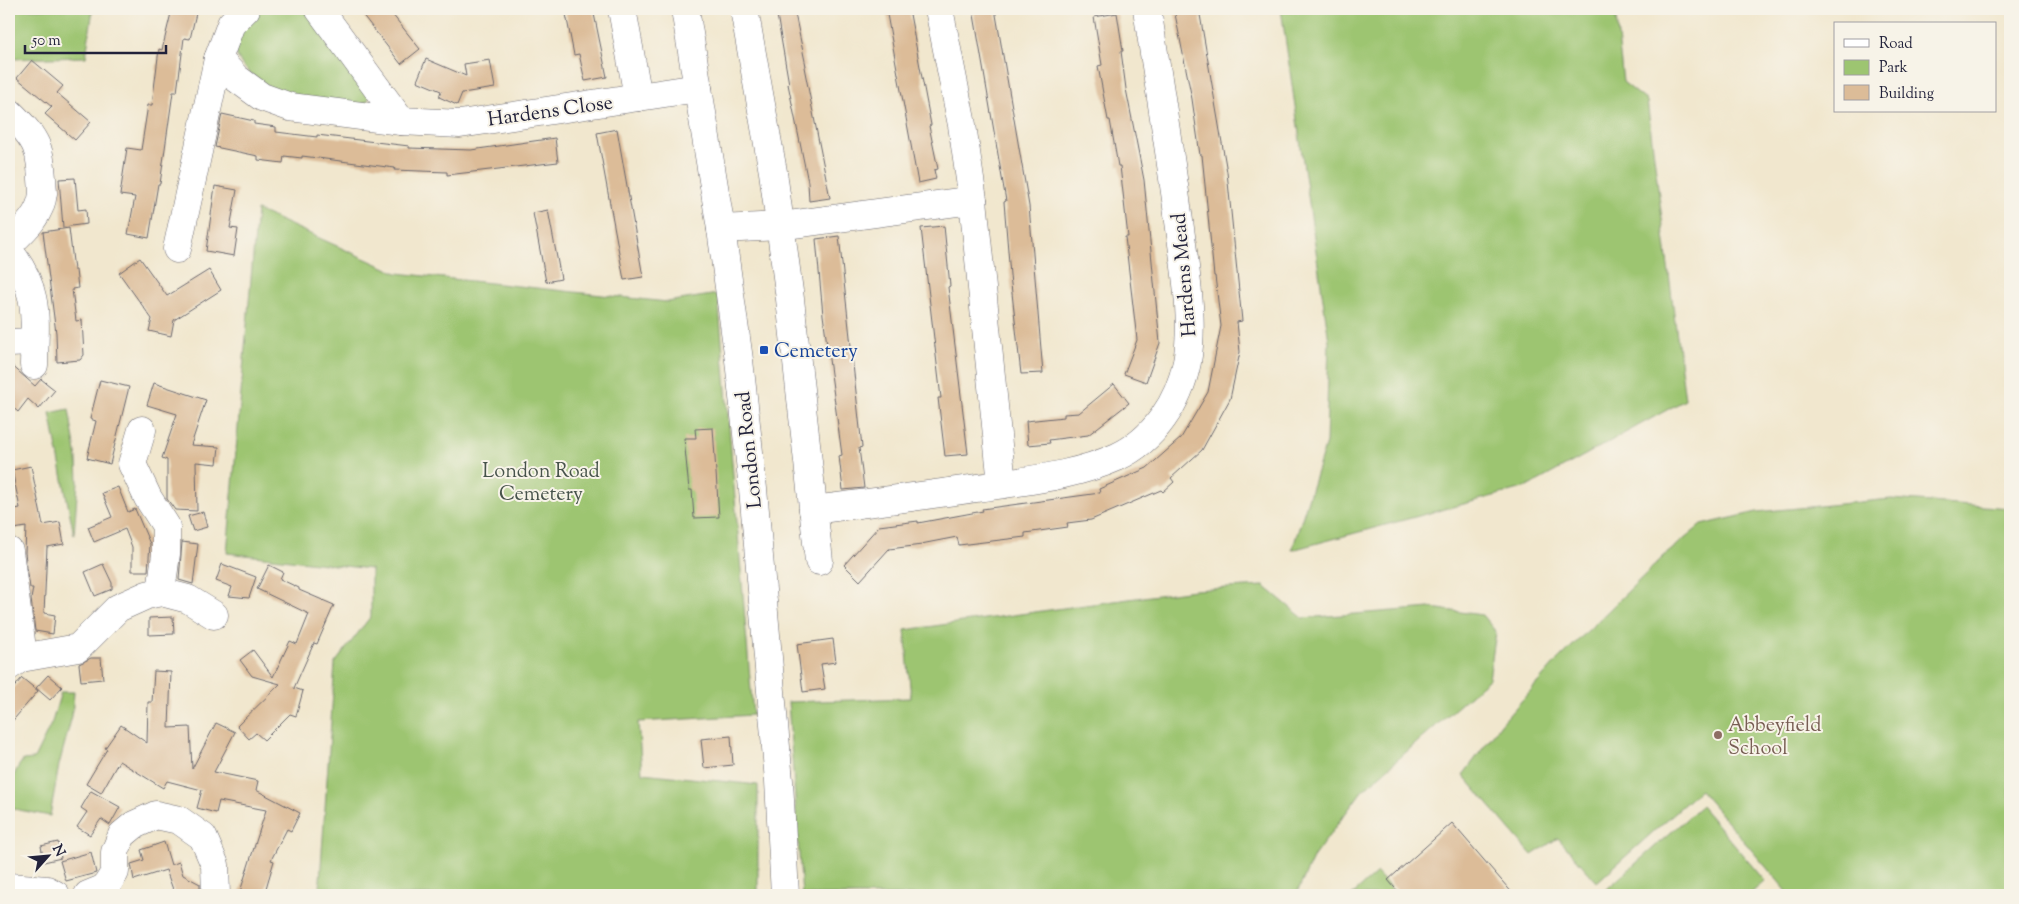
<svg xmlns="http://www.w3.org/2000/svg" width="2019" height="904" font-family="'Sorts Mill Goudy',serif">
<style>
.green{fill:#9dc571;stroke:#607456}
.building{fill:#dcbc98}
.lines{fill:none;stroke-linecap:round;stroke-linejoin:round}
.minor-casing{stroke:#6a676e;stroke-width:29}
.minor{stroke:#fff;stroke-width:28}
.transit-dot{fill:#1a4fb4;stroke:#f7f3e8;stroke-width:2}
.education-dot{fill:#8d6e63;stroke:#f7f3e8;stroke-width:2}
.labels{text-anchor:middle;stroke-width:4;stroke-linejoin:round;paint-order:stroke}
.street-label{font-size:20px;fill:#22223b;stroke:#f7f3e8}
.transit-label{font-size:20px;fill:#164399;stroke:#f7f3e8;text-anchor:start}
.park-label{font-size:20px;fill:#47534b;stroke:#f7f3e8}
.education-label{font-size:20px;fill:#785e54;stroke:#f7f3e8;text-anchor:start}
</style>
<rect width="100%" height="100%" fill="#f7f3e8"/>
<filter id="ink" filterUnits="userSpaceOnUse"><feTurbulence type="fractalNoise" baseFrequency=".02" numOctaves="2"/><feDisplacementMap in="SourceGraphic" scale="10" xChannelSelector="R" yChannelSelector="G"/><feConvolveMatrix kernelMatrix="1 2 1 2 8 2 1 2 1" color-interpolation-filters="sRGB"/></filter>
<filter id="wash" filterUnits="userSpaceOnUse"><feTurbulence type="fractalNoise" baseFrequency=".0096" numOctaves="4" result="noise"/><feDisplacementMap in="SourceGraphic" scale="20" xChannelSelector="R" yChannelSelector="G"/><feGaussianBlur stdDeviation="1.12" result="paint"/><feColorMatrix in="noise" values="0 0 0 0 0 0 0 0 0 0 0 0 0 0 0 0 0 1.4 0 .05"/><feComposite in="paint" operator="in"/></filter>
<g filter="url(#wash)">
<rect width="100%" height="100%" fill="#f1e7ce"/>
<g class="green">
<path d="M9,9h84l-7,48 -77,2z"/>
<path d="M261,9h42l8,4 59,78 -2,10 -10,5 -66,-9 -31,-13 -19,-19 -6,-11 -1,-11 5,-13z"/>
<path d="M1281,9h334l8,73 24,19 38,299 -158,87 -235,63 34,-107 3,-102z"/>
<path d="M257,210l140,63 270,29 51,-8 35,421 -115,7 4,51 116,12v110h-439l16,-232 36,-47v-47l-144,-16z"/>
<path d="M69,409l8,50 1,22 -4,54 -24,-122z"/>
<path d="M1891,499l119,9v387h-220l-90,-105 -103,92 -39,-44 -26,17 -69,-80 38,-51 54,-61 109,-107 37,-31 56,-13z"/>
<path d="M1264,586l39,32 128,-10 51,7 14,17 -7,47 -127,112 -48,65 -18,39h-494l-14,-193 123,-4 -6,-68 289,-40z"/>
<path d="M61,692h13l-2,24 -13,49 -9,51 -41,-8c0,-17 3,-35 14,-48l11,-1 18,-37z"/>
<path d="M1701,806l64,75 -16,14h-149z"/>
<path d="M1377,873l20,22h-45z"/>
</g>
<g id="blocks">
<g class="building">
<path d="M172,9h25l-7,30 -6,-1 -7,54h-4l-13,92h-2l-9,54 -21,-4 7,-37 -15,-2 7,-47 14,2 7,-45h4l7,-56 3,1z"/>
<path d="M358,9h30l32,40 -19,15z"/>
<path d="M565,9h28l14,68 -22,4 -6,-27 -5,1z"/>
<path d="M776,9h18l12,57 -2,1 26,131 -21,3 -1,-19 -20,-98h1z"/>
<path d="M886,9h23l22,116 -2,1 9,43 -4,1 2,9 -18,4z"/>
<path d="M973,9h22l34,197 14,167 -22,1 -11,-99 -6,-73 2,-1z"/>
<path d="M1174,9h25l28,163 15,149 -5,1 3,30 -10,47 -28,51 -31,28 3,4 -11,10 -2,-2 -70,30 -24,3 1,4 -43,6v4l-66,8 -2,-8 -36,7 1,1 -33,4 -29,32 -16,-16 35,-39 39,-5v2l65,-12 -1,-2 118,-16 -1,-4 48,-21 34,-30 27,-46 13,-66 -6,-50h-1l-12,-121h-2l-8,-56z"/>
<path d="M1117,13l6,38h-2l5,38 18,91 16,163 -14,39 -22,-8 13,-34 -12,-103h3l-8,-71h-2l-8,-46h-2l-10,-54 4,-1 -8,-48z"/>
<path d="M426,59l40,17 -2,-12 26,-4 5,28 -33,5 -5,12 -18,-8 2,-6 -24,-10z"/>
<path d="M32,60l31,26 -6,7 34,29 -16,18 -30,-26 7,-7 -35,-29z"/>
<path d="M222,114l32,7v3l22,3v5l41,5v-2l92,11v2l62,2 84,-12 3,24 -111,13v-3l-53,-2 1,-2 -93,-12v2l-18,-2 -1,7 -25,-3v-4l-43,-9z"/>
<path d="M617,129l26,148 -19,3 -27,-147z"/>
<path d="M75,178l3,32 8,-1 1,15 -24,3 -4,-48z"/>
<path d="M215,186l22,4 -7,38 8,1 -4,27 -28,-5z"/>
<path d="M548,210l13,69 -15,3 -13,-69z"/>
<path d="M944,226l6,60 -2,1 20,167 -23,2 -7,-58h3l-20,-170z"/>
<path d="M69,228l5,42h2l2,18 -6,1 4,32 6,-1 2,35 -4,5 -23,2 -1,-29 -13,-101z"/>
<path d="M839,236l23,211 -3,1 5,40 -21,2 -4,-34 3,-1 -19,-140 -7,-76z"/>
<path d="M140,258l27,38 42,-26 12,20 -47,30 -3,16 -22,-5 3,-12 -33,-46z"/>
<path d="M9,363l26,23 6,-7 14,11 -16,19 -11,-10 -10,13 -9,-8z"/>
<path d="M100,380l29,7 -19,77 -23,-6 9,-37 -6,-2z"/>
<path d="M154,383l52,17 -15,45 28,2 -2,17 -21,-2 1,49 -22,-1 -8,-11v-39l-5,-2 15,-44 -30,-9z"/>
<path d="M1114,384l15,19 -41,32 -39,5 1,3 -22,2 -2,-24 38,-4v-3l15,-1z"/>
<path d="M713,428l6,89 -25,1 -2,-28h-3l-5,-52h12l-1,-9z"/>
<path d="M31,466l12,59 17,-3 4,22 -17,3 -3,66 11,2 -2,19 -18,-3 -4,-32 2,-11h-3l-5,-35 1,-26 -12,2 -4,-19 10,-2 -8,-38z"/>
<path d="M118,487l10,25 7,-3 15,35 -2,27h-16v-24l-7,-18 -31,13 -6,-15 24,-10 -10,-24z"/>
<path d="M203,512l4,15 -14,4 -5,-15z"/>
<path d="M182,542l16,2 -5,40 -14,-4z"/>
<path d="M103,564l9,19v6l-17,7 -10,-24z"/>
<path d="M222,564l34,13 -7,21 -20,-2 3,-9 -16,-6z"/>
<path d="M269,565l14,7 -3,7 19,9v2l35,15 -17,39 -3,-1 -20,45 9,3 -7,25 -6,-2 -26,26 -8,-7 -7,6 -12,-13 43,-42 -28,-8 -12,-16 13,-10 20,27 17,-36 7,3 12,-30 -52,-25z"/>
<path d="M173,617l1,17 -25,1v-17z"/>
<path d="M833,639l3,23 -15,2 4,25 -22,3 -6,-48z"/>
<path d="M91,658h10l2,21 -22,2 -2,-17z"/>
<path d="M154,671l17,1 -2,56 21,-1 2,42 24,-46 19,9 -21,40 44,9 -2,9 44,23 -9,18 -4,-2 -16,31 3,1 -10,34h-25l27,-85 -47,-9 -3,12 -19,-5 5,-18 -35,-9 -4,7 -44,-27 -18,32 -15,-9 21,-35 -2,-1 16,-23 26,18 1,-41h4z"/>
<path d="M48,675l14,12 -12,13 -14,-12z"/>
<path d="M22,678l16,13 -29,34v-32z"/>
<path d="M731,736l2,29 -29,3 -3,-29z"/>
<path d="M91,791l29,16 -10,18 -9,-6 -11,16 -13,-8 10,-15 -6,-4z"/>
<path d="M1452,823l62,72h-113l-13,-15z"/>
<path d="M58,842l3,16 -17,4 -3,-16z"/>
<path d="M164,842l7,23 8,-3 4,13 17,9v11h-25l-9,-25 -32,10 -3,-16 13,-4 -3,-10z"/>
<path d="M91,852l5,21 -30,8 -6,-20z"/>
</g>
</g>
</g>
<g filter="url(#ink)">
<use href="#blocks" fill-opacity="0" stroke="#6a676e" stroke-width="1"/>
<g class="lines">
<defs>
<g id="minor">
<path d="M246,9l-15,15 -13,35 18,19 26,19 28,10 111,14 59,3 238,-36"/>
<path d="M319,9l82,112"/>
<path d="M622,9l16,88"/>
<path d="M685,9l36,220 18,131 14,129 26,292 6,114"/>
<path d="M744,9l29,163 17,127 29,262"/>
<path d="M939,9l23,116 11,75 29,284"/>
<path d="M9,112c32,31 31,37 34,81 -2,22 -19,37 -34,51"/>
<path d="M721,229l59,-3 193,-26"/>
<path d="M177,249l41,-190"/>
<path d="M9,251c31,39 26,67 25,114"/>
<path d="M9,343l25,-1"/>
<path d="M142,430l-10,34 16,34 18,28v28l-5,38"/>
<path d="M813,510c62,-8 123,-16 185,-25 40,-6 81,-11 119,-28 37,-17 62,-55 70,-95 7,-41 -1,-86 -6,-126 -10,-76 -22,-152 -34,-227"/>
<path d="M9,551l12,90v17"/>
<path d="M9,666l12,-8 57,-10 40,-40 29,-13 14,-3 27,7 26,16"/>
<path d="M9,887l38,3 9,5"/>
<path d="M88,895l17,-7 10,-16v-20l7,-17 12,-10 22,-10 23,5 24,17 12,28 1,30"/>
</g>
</defs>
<use href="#minor" class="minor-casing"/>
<use href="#minor" class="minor"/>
</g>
</g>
<rect class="transit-dot" x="759" y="345" width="10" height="10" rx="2.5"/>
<circle class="education-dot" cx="1718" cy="735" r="5"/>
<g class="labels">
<g class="street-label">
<text transform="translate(550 110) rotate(-8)" y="7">Hardens Close</text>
<text transform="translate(1183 275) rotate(-95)" y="7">Hardens Mead</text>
<text transform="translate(748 450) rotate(-96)" y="7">London Road</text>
</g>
<g class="transit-label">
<text x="774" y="357">Cemetery</text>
</g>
<g class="park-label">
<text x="541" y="477">London Road<tspan x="541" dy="23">Cemetery</tspan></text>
</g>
<g class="education-label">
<text x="1728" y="731">Abbeyfield<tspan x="1728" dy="23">School</tspan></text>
</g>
</g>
<rect width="2019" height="904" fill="none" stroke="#f7f3e8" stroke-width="30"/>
<rect x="1834" y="22" width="162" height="90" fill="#f7f3e8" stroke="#a29fa3"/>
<rect x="1844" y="39" width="25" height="8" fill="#ffffff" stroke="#a29fa3"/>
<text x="1879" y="48" font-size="15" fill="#22223b">Road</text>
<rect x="1844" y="60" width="25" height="15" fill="#9dc571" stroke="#a29fa3"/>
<text x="1879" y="72" font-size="15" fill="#22223b">Park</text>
<rect x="1844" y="85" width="25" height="15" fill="#dcbc98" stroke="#a29fa3"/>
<text x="1879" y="98" font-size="15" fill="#22223b">Building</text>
<g transform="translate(48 856) rotate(63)" stroke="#f7f3e8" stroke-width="4" paint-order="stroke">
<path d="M0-4L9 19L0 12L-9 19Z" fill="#22223b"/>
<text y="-8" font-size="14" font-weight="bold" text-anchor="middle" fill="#22223b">N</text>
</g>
<path d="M25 45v8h141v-8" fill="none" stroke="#22223b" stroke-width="2.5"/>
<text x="32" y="45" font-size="15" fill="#22223b" stroke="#f7f3e8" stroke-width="4" paint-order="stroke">50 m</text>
</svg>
